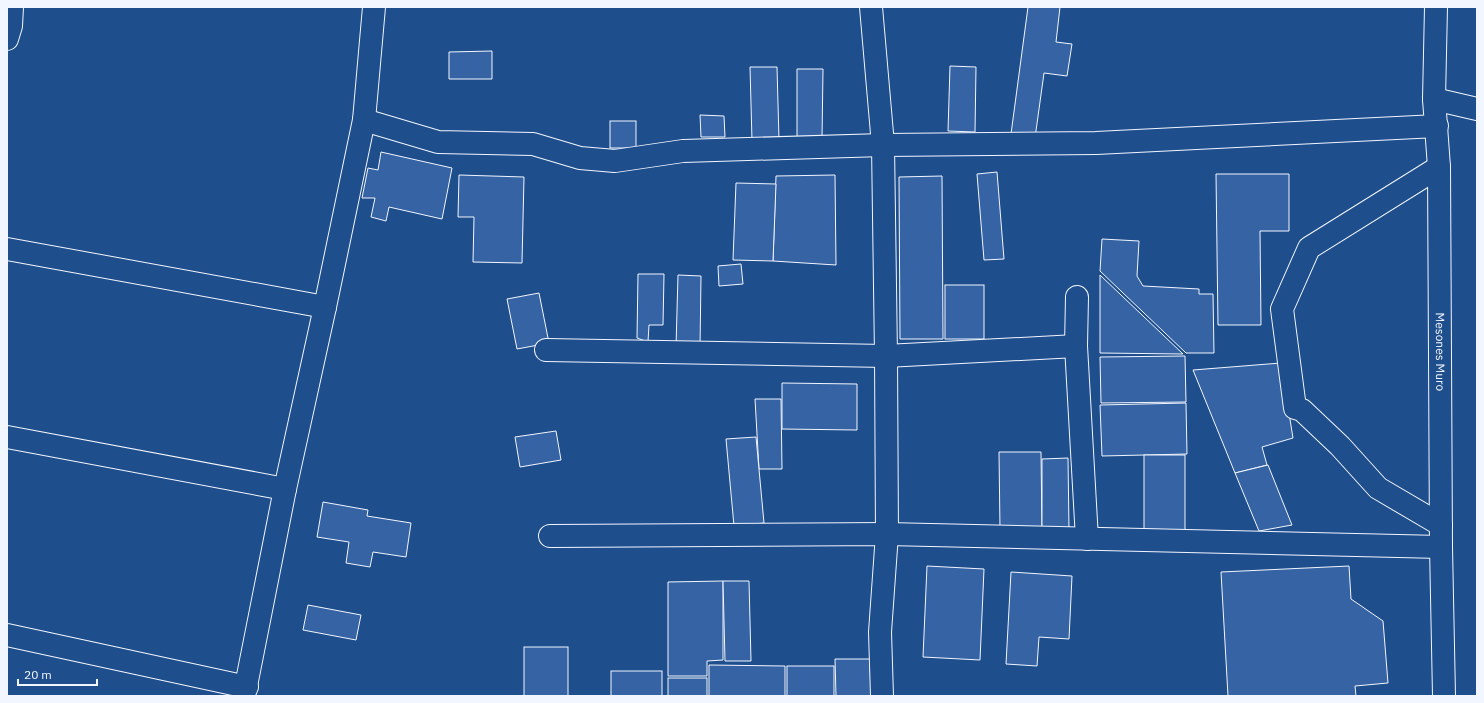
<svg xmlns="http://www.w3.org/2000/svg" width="1484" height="703" font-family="'IBM Plex Sans',sans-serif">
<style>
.building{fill:#3563a3;stroke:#f2f6ff}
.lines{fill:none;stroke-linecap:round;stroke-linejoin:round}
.minor-casing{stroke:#f2f6ff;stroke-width:24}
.highway-casing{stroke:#f2f6ff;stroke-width:24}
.minor{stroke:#1f4e8c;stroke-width:22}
.highway{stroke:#1f4e8c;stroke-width:22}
.labels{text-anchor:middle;stroke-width:3;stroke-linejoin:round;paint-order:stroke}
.street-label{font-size:12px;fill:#f2f6ff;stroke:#1f4e8c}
</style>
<rect width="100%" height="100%" fill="#1f4e8c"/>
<g class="building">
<path d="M1028,7h32l-4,35 16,2 -5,32 -23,-3 -9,65 -24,-4z"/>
<path d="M492,51v28h-43v-27z"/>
<path d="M950,66l26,1 -1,65 -27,-1z"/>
<path d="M750,67h27l2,73 -27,1z"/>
<path d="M797,69h26l-1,70h-25z"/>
<path d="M700,115l24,1 1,21h-24z"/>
<rect x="610" y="121" width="26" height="27"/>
<path d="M381,152l71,16 -10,51 -53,-12 -3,14 -15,-4 4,-19h-13l6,-30 10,2z"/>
<path d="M997,172l7,87 -20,1 -7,-86z"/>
<path d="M1216,174h73v57h-29l1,94h-43z"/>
<path d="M459,175l65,2 -2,86 -49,-1 1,-45h-16z"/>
<path d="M835,175l1,90 -63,-4 3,-85z"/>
<path d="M942,176l1,163h-43l-1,-162z"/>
<path d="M736,183l40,1 -3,77 -40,-1z"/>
<path d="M1102,239l37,2 -2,35 6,10 56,3v5h14l1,59h-28l-86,-82z"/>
<path d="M741,264l2,20 -24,2 -1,-20z"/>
<path d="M638,274h26l-1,51h-14l-1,17 -11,-4z"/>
<path d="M678,275l23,1 -1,72 -24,-1z"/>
<path d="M1100,275l83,79 -83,-1z"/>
<rect x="945" y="285" width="39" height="54"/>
<path d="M539,293l10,50 -32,6 -10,-50z"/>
<path d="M1185,356l1,46 -85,1 -1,-46z"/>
<path d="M1281,363l12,75 -31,9 5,18 -32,8 -42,-103z"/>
<path d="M782,383l75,1v46l-75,-1z"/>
<path d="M755,399h26l1,70h-23z"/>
<path d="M1186,403l1,51 -85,2 -2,-51z"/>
<path d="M556,431l5,29 -41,7 -5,-30z"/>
<path d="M756,437l8,86 -30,3 -8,-87z"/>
<path d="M999,452h42l1,79 -42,-1z"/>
<rect x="1144" y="455" width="41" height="79"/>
<path d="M1068,458l1,72 -27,1v-72z"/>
<path d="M1268,465l24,60 -33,6 -24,-58z"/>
<path d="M323,502l45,8 -1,6 44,7 -5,34 -33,-5 -3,15 -24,-4 3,-21 -32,-5z"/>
<path d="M927,566l57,3 -4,91 -57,-3z"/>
<path d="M1349,566l2,33 32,22 5,62 -33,3 1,10h-128l-7,-124z"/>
<path d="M1011,572l61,4 -3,63 -30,-2 -2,29 -31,-2z"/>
<path d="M723,581v79l-16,1v15h-39v-94z"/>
<path d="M723,581h26l2,80h-26z"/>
<path d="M308,605l53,10 -5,25 -53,-10z"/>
<rect x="524" y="647" width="44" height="49"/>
<path d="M835,659h35l1,37h-35z"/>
<path d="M709,665l76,1v30h-76z"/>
<rect x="787" y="666" width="47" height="30"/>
<rect x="611" y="671" width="51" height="25"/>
<rect x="668" y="678" width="39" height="18"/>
</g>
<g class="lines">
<defs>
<g id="minor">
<path d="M871,7l12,138 3,211 1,178 -7,98 2,64"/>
<path d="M7,39l4,-13 1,-19"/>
<path d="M1434,99l43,10"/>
<path d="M364,120l74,22 95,2 47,14 35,3 68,-10 200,-6 213,-2 341,-17"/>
<path d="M1439,167l-130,81 -27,61 13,99 7,2 38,36 38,42 63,37"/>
<path d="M7,249l318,58"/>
<path d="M1077,297l-1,49 11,193"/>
<path d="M546,350l340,6 190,-10"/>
<path d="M7,437l278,52"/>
<path d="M550,536l337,-2 554,13"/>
<path d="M7,635l240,52"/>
<path d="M244,696l41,-207 40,-182 39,-187 10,-113"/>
</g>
<g id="highway">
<path id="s1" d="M1436,7l-2,92 5,68 2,380 3,149"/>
</g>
</defs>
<use href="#minor" class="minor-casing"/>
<use href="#highway" class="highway-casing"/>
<use href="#minor" class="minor"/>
<use href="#highway" class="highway"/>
</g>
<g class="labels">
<g class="street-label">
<text dy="4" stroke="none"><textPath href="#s1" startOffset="345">Mesones Muro</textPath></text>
</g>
</g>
<rect width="1484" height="703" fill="none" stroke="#f2f6ff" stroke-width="16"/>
<path d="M18 679v6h79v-6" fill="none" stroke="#f2f6ff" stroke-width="2"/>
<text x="24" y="679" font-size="12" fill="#f2f6ff" stroke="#1f4e8c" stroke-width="3" paint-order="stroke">20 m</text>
</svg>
